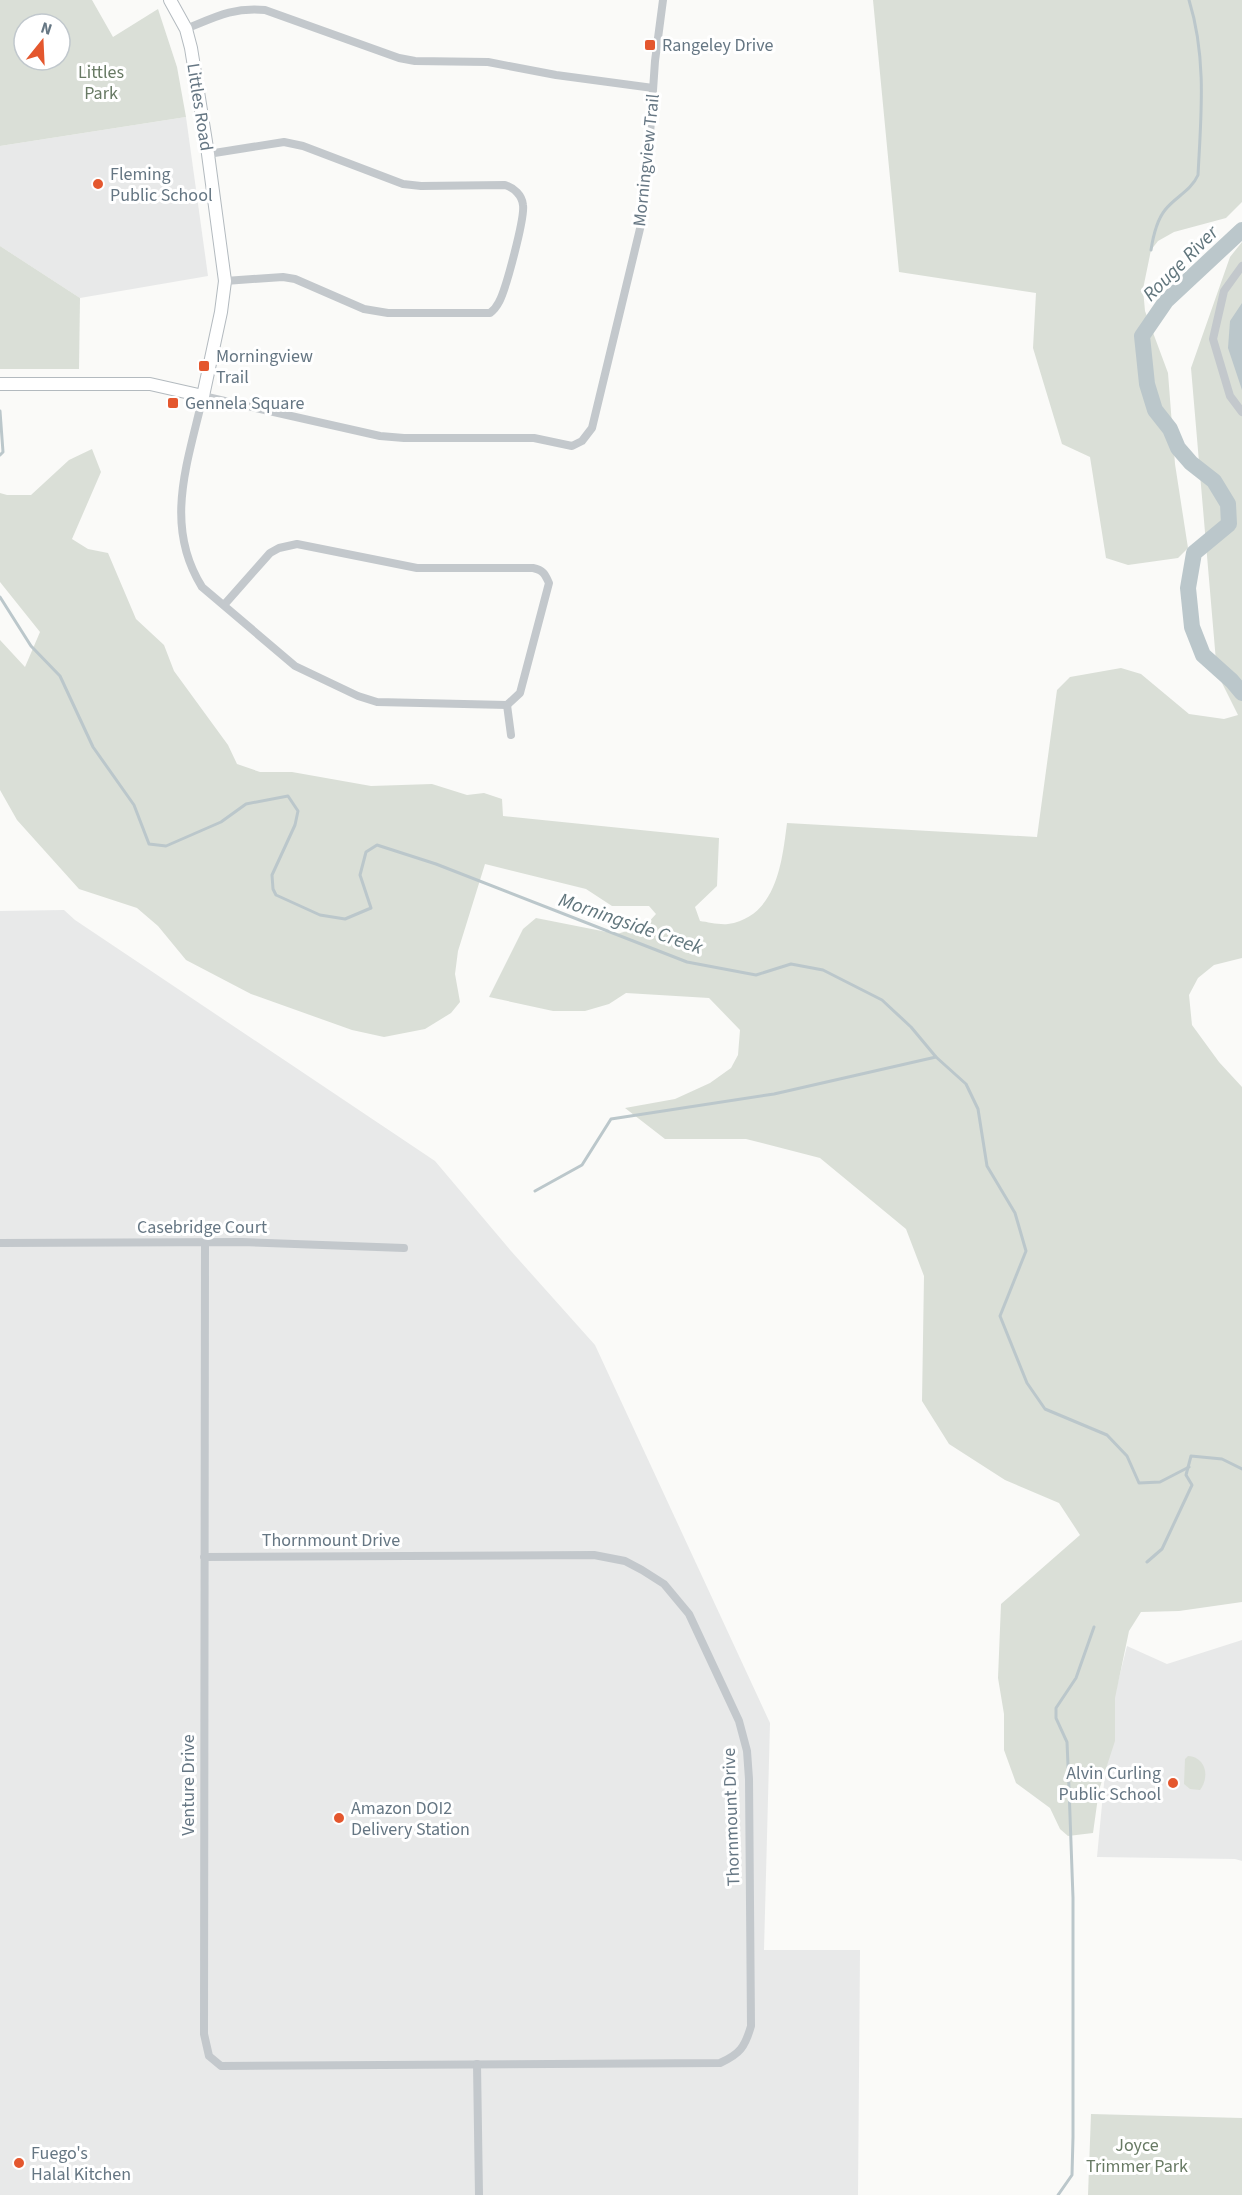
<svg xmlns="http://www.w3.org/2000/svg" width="1242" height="2195" font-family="'Source Sans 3',sans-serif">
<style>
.built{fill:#e8e9e9}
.green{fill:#dadfd7;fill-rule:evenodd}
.water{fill:#bbc7cb}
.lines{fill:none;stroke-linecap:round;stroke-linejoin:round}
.stream{stroke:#bbc7cb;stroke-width:3}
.river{stroke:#bbc7cb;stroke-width:16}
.secondary-casing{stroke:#b3babf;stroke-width:14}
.street{stroke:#c3c8cc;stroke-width:8}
.secondary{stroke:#fff;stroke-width:12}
.poi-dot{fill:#e4572e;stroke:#fff;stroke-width:2}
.labels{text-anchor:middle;stroke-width:6;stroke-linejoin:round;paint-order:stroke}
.poi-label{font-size:18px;fill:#657683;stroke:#fff;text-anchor:start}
.park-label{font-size:18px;fill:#687a64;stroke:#fff}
.street-label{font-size:18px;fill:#657683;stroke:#fff}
.water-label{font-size:20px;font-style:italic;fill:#60757c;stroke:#fff}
</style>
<rect width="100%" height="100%" fill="#fafaf8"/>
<g class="built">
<path d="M186,117l22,159 -128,22 -80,-52v-100z"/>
<path d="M64,910l11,10 360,241 76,90 84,94 175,378 -6,227h96l-2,245h-858v-1284z"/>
<path d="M1242,1640v221l-7,-2 -138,-2 14,-147 16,-64 40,18z"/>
</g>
<g class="green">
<path d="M0,0h92l21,37 45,-28 19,58 9,50 -186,29zM24,24h36v36h-36z"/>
<path d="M873,0h369v202l-16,16 -52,14 -16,9 -7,9 -8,39 2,22 23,62 7,91 13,84 -10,10 -50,7 -22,-7 -16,-101 -28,-13 -29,-96 3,-55 -137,-21z"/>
<path d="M1242,242v716l-28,7 -16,13 -9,17 3,30 27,37 23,25v515l-63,9 -38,1 -12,19 -14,67v43l-16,49 -6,43 -25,3 -8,-7 -10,-21 -34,-25 -12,-33v-36l-6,-36 3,-74 79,-69 -21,-32 -54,-23 -56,-36 -27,-43 2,-125 -18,-47 -86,-71 -74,-19h-81l-40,-31 50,-9 35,-16 21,-15 7,-13 2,-25 -31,-32 -83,-5 -17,11 -24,7h-32l-64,-14 34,-68 13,-11 81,16 29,-9 10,-11 -7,-8h-37l-26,-17 -101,-25 -27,87 -3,23 5,28 -9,11 -26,16 -41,8 -32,-7 -101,-36 -65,-34 -28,-34 -21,-18 -58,-19 -62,-69 -17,-30v-150l25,27 15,-35 -40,-50v-89l7,2h24l38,-35 23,-11 9,23 -29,67 16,10 20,4 28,66 28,26 10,26 54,74 9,19 23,8h32l79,14 61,-2 35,11 17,-2 18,6 1,17 216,22 -2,48 -22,21 5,14c8,1 19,4 28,3 49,-8 54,-62 59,-101l250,14 20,-147 13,-13 51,-9 20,6 48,40 35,5 14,-4 -21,-42 -26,-305 39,-111z"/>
<path d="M0,246l80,52 -1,71h-79z"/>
<path d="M1188,1756c18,1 22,21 12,34l-10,-1 -6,-5 1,-25z"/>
<path d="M1091,2114l151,4v77h-154z"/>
</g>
<path class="water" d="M1242,303v87l-14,-42 2,-27z"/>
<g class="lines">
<g class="stream">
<path d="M1151,250c2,-13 6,-30 14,-40 10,-13 26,-19 33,-35 3,-59 9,-117 -9,-175"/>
<path d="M0,455l3,-3 -3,-41"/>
<path d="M0,597l31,49 29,30 33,71 41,58 15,39 17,2 55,-24 25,-18 42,-8 10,15 -3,14 -23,50 1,14 3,6 44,20 25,4 26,-11 -11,-33 6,-23 11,-7 59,19 251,98 69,13 35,-11 32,6 59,30 29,27 25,30 30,27 12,25 9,57 28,47 11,38 -26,65 27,67 18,26 62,26 20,21 12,27 21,-1 29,-15"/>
<path d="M535,1191l47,-26 29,-46 163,-25 162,-37"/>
<path d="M1147,1562l15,-13 30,-64 -6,-10 5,-19 31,3 20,10"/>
<path d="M1058,2195l14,-20 1,-38v-239l-4,-110 -2,-46 -11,-24v-10l20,-30 18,-51"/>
</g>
<path class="river" d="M1242,230l-76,71 -24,35 5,48 8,26 15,19 8,19 13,15 23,18 14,23 1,20 -35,29 -6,35 4,39 11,28 29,26 10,12"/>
<defs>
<path id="secondary" d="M0,384h150l53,12 18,-84 4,-31 -17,-127 -17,-106 -5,-19 -16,-29"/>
</defs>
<use href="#secondary" class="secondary-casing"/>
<g class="street">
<path d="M186,29c29,-12 47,-22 79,-19l134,48 16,3 73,1 68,13 97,13"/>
<path d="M208,154l76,-12 19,4 100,38 18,2 84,-1c9,3 17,10 18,20 2,13 -17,84 -24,97 -2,4 -5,8 -9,11h-102l-24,-4 -69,-30 -12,-2 -58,4"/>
<path d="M1242,266l-18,25 -11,48 17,57 12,16"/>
<path d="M224,605l46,-52 9,-5 18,-4 120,24h116c10,2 12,6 16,15l-29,110 -13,12 -130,-3 -19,-6 -63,-30 -93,-79c-39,-62 -14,-125 1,-191l177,40 24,2h130l38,8 10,-5 10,-13 53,-220 10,-147 8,-61"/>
<path d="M507,705l4,30"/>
<path d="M0,1243l242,-1 162,6"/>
<path d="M204,1557l390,-2 31,6 17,9 22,14 25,30 50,107 8,30 2,28 2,247c-6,21 -11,28 -31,37l-499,3 -12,-10 -5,-22 1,-791"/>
<path d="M477,2064l2,131"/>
</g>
<use href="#secondary" class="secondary"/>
</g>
<g class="poi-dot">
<rect x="644" y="39" width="12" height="12" rx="3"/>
<circle cx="98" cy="184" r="6"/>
<rect x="198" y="360" width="12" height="12" rx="3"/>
<rect x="167" y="397" width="12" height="12" rx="3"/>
<circle cx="1173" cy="1783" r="6"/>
<circle cx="339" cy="1818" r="6"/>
<circle cx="19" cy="2163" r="6"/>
</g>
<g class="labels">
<g class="poi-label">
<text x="662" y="51">Rangeley Drive</text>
<text x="110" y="180">Fleming<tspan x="110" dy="21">Public School</tspan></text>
<text x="216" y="362">Morningview<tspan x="216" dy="21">Trail</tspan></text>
<text x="185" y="409">Gennela Square</text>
<text x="1161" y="1779" text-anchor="end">Alvin Curling<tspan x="1161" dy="21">Public School</tspan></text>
<text x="351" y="1814">Amazon DOI2<tspan x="351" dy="21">Delivery Station</tspan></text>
<text x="31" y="2159">Fuego's<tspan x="31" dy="21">Halal Kitchen</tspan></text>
</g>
<g class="park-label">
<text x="101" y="78">Littles<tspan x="101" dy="21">Park</tspan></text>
<text x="1137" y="2151">Joyce<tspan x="1137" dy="21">Trimmer Park</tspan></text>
</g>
<g class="street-label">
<text transform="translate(200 107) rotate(81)" y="6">Littles Road</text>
<text transform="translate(646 160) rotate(-84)" y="6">Morningview Trail</text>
<text x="202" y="1233">Casebridge Court</text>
<text x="331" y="1546">Thornmount Drive</text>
<text transform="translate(188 1785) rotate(-90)" y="6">Venture Drive</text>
<text transform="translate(731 1817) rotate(-92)" y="6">Thornmount Drive</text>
</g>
<g class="water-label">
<text transform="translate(1180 263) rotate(-45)" y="7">Rouge River</text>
<text transform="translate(631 923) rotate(19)" y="7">Morningside Creek</text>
</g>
</g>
<g transform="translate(42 42) rotate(18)"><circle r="28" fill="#ffffff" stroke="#c1c8cd" stroke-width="1.5"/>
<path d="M0-4.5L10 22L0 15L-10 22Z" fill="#e4572e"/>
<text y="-9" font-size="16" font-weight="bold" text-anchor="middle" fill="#657683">N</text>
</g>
</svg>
